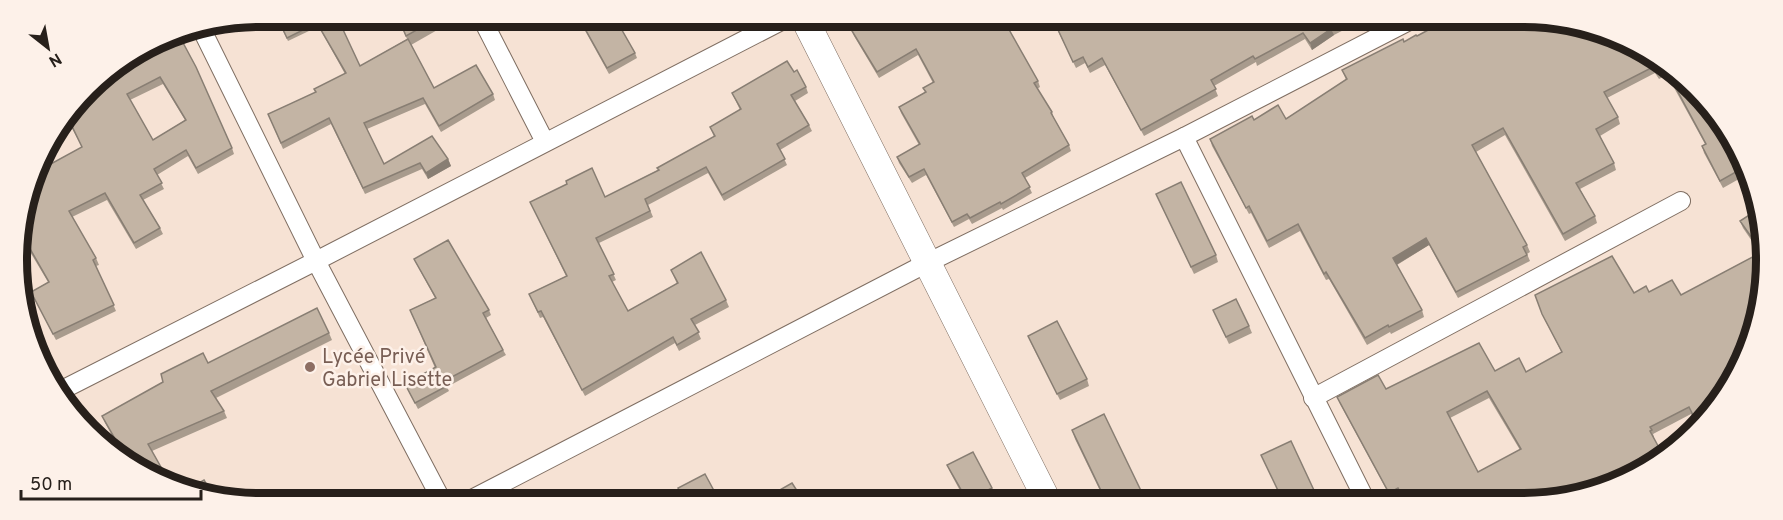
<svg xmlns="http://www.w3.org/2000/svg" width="1783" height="520" font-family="Overpass,sans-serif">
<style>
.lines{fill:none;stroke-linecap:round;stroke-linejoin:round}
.street-casing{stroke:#7f6e62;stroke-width:20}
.secondary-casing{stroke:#7f6e62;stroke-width:28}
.street{stroke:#fff;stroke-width:18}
.secondary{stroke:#fff;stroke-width:27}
.wall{fill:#a89b8d;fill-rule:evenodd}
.shaded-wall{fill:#887e73}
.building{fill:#c3b4a4;stroke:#887e73;stroke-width:1.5;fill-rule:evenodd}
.education-dot{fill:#8d6e63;stroke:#fdf1e9;stroke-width:2}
.labels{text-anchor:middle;stroke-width:5;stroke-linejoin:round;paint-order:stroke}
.education-label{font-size:20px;fill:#785e54;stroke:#fdf1e9;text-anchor:start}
.rim{fill:none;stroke:#27201b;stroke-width:8}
</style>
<rect width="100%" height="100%" fill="#f6e2d4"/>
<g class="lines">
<defs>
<g id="street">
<path d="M481,17l64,125"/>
<path d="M201,28l115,233 125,238"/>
<path d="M1184,137l182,364"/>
<path d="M58,392l258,-131 471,-243"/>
<path d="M1313,398l368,-197"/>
<path d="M472,499l455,-236 257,-126 225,-116"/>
</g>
<path id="secondary" d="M804,18l243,482"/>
</defs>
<use href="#street" class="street-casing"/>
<use href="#secondary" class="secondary-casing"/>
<use href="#street" class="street"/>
<use href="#secondary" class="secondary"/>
</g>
<g class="wall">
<path d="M276,17h58v2l-46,22z"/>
<path d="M397,17h63l-49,28 23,43 59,6 2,6 -54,32 -16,-28 -58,25 17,35 64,-5 3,7 -23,13 -6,-10 -57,25 -34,-70 -48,25 -15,-35 48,-22 29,-18 -21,-38 -3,-6 39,36 47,-27z"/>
<path d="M578,18h43l-5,2 19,33 2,5 -28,16z"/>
<path d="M691,18h18l-13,7z"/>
<path d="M1052,19l311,1 -29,15 -22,15 -7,-11 -48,27 -1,-4 -42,24 4,10 -74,40 -39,-71 -15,8 -5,-10 -9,5z"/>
<path d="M852,31l186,50 2,6 -3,2 15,23 2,6 15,27 2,6 -46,27 7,15 -29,17 -1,-2 -30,16 -3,-5 -15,8 -28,-52 -14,8 -13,-20 -2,-6 22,-12 -18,-32 -2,-6 26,-15 -2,-4 10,-5 -15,-28 -39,23 -25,-42z"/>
<path d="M1417,36l241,21 67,67 21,51 -23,13 -19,-35 -2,-7 3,-2 -38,-69 -8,4 -4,-6 -48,25 11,19 2,7 -20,12 14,27 2,7 -36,19 15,27 2,7 -32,18 -60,-106 -29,17 51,93 3,7 -3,2 3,7 -72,37 -29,-53 -32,20 25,45 2,7 -33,17 -1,-2 -23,13 -38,-66 -3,1 -26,-49 -31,17 -18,-35 -2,1 -37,-68 -2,-7 44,-19 32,-1 60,-39 -4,-10z"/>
<path d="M167,43l65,105 2,6 -36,20 -10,-18 -31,19 7,14 -21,11 17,28 3,6 -27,15 -29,-49 -35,17 24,41 3,7 -3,1 20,45 -60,29 -22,-42 -3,-6 17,-10 -25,-42 -5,1 12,-47 10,-5 -6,-9 2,-8 46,-25 -15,-28 31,-41zM163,84l22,36 -32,20 -23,-40z"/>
<path d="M794,72l12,15 2,6 -13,8 14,24 3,6 -32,19 7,15 -63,36 -16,-28 -60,32 5,12 -54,26 17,37 -4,2 16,29 49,-27 -6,-14 55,30 3,7 -34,18 6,14 -22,12 -4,-8 -90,53 -42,-79 -3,1 -11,-24 37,-18 -36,-74 75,-5 53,-27 56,-33 -4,-10 30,-17 -8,-17z"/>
<path d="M1156,194l60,61 2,7 -24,12z"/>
<path d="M1762,212v95l-21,61 -43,60 -7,-14 -38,20 1,3 -100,64h-150l-3,-6 -9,5 -52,-96 -3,-7 158,-26 31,1 36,-19 -17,-33 -10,-25 114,-3 32,3 79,-42 -17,-25 -3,-7zM1489,398l31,52 -42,22 -28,-54z"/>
<path d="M414,259l75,51 2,5 -5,3 17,32 3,5 -59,32 2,4 -31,18 -13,-25 30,-16 -25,-58 25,-12 -18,-33z"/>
<path d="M1213,310l36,16 3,7 -23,11z"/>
<path d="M329,333l3,7 -116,58 8,13 3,7 -75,33 -14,20 -12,-11 -21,-37 -3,-7 106,-53z"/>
<path d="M1028,336l59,43 2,7 -29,14 -29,-57z"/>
<path d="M1072,430l72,67 1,4h-40l-30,-62z"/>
<path d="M1261,455l58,46h-36z"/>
<path d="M947,465l45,23 3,6 -11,6h-19l-15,-28z"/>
</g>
<g class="shaded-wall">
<path d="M1331,29l3,6 -22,15 -2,-7z"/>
<path d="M448,159l3,7 -23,13 -2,-6z"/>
<path d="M1426,238l3,7 -33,20 -3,-7z"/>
</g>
<g class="building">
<path d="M277,17h52l-42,21z"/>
<path d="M398,17h42l-34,19z"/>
<path d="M579,18h36l20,35 -28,15z"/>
<path d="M873,19h130l35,62 -4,2 18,29 -1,1 18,32 -47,28 8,14 -29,17 -1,-2 -30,16 -3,-4 -15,8 -28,-53 -15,8 -12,-20 23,-13 -21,-37 27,-15 -3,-4 11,-6 -18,-33 -39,23 -25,-41z"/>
<path d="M1053,19l295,1 -17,9 -21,14 -7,-10 -48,26 -2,-3 -42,24 5,9 -75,41 -39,-72 -14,9 -5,-10 -10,5z"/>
<path d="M339,21l21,45 48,-27 26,49 42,-23 17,29 -54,32 -16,-28 -59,25 20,41 48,-28 16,23 -22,14 -6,-10 -57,25 -34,-70 -48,25 -13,-29 48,-22 -2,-3 32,-16 -25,-43z"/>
<path d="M1445,21h125l88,36 67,67 18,44 -23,13 -18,-35 4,-2 -41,-76 -9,4 -3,-5 -49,25 14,25 -22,12 18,34 -38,20 19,33 -32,18 -60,-106 -31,17 55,100 -4,2 4,8 -71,37 -30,-54 -33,20 29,52 -33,17 -1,-2 -23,13 -39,-66 -2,2 -26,-50 -31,17 -18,-35 -3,2 -36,-69 42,-23 2,4 24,-15 8,14 61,-40 -5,-9 61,-31 1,3 12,-7 1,1z"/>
<path d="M181,39l15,28 36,81 -36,20 -10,-18 -32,19 8,14 -22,12 20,33 -26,15 -29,-50 -36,18 27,47 -3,2 21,45 -61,29 -22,-42 18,-10 -28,-49 -1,1 10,-40 11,-6 -6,-10 1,-6 46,-25 -14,-29 30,-40 69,-35 1,3zM160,77l26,43 -33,20 -26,-46z"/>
<path d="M787,61l7,11 3,-2 9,17 -15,8 18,30 -32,19 8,15 -63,36 -16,-28 -61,32 5,12 -54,27 18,36 -5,2 19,35 50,-28 -7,-13 30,-18 25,48 -35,19 8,13 -22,13 -4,-8 -91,53 -41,-79 -3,1 -9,-18 38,-18 -37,-74 37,-18 -1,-3 26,-13 13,29 54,-27 -2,-2 58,-32 -5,-9 31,-18 -9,-16z"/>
<path d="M1181,182l35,73 -25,12 -35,-73z"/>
<path d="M1760,208l2,4v95l-21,61 -42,59 -10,-20 -39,20 2,3 -2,1 13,24 -33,24 -76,22h-149l-7,-13 -9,5 -52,-96 41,-22 8,14 93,-46 16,28 24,-13 7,14 36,-20 -20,-38 -7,-19 77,-39 22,37 12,-7 3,6 23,-12 9,15 81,-43 -22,-31zM1487,391l34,58 -43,23 -31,-60z"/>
<path d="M448,240l41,70 -6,3 20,37 -59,31 3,5 -32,17 -10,-19 31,-17 -26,-57 26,-12 -22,-39z"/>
<path d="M1236,299l13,27 -23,11 -13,-27z"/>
<path d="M317,308l12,25 -118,58 13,20 -76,33 22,39 -32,-12 -9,-8 -27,-47 61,-34 -2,-8 42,-21 5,10z"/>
<path d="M1057,321l30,58 -30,15 -29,-58z"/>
<path d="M1104,414l40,83 -6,4h-32l-34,-71z"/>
<path d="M1291,441l28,60h-36l-22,-46z"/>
<path d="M973,452l19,36 -23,12h-2l-20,-35z"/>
<path d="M705,474l14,26h-35l-6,-12z"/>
<path d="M204,480l11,19 -27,-10z"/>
<path d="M792,483l11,17h-41z"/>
<path d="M729,496l2,4h-10z"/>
</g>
<circle class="education-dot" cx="310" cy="367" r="6"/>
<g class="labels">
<g class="education-label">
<text x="322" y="363">Lycée Privé<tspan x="322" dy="23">Gabriel Lisette</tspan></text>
</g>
</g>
<path d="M0 0H1783V520H0ZM260 27H1523A233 233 0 0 1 1756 260V260A233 233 0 0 1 1523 493H260A233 233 0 0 1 27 260V260A233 233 0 0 1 260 27Z" fill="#fdf1e9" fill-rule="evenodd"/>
<path class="rim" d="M260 27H1523A233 233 0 0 1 1756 260V260A233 233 0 0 1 1523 493H260A233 233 0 0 1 27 260V260A233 233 0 0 1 260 27Z"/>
<g transform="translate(48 48) rotate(149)" stroke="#fdf1e9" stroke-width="4.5" paint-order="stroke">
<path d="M0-4.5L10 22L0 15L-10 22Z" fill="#27201b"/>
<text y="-9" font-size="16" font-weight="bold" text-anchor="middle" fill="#27201b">N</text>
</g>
<path d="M21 490v9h180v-9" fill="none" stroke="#27201b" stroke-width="3"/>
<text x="30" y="490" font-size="18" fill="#27201b" stroke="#fdf1e9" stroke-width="4.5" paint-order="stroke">50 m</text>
</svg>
